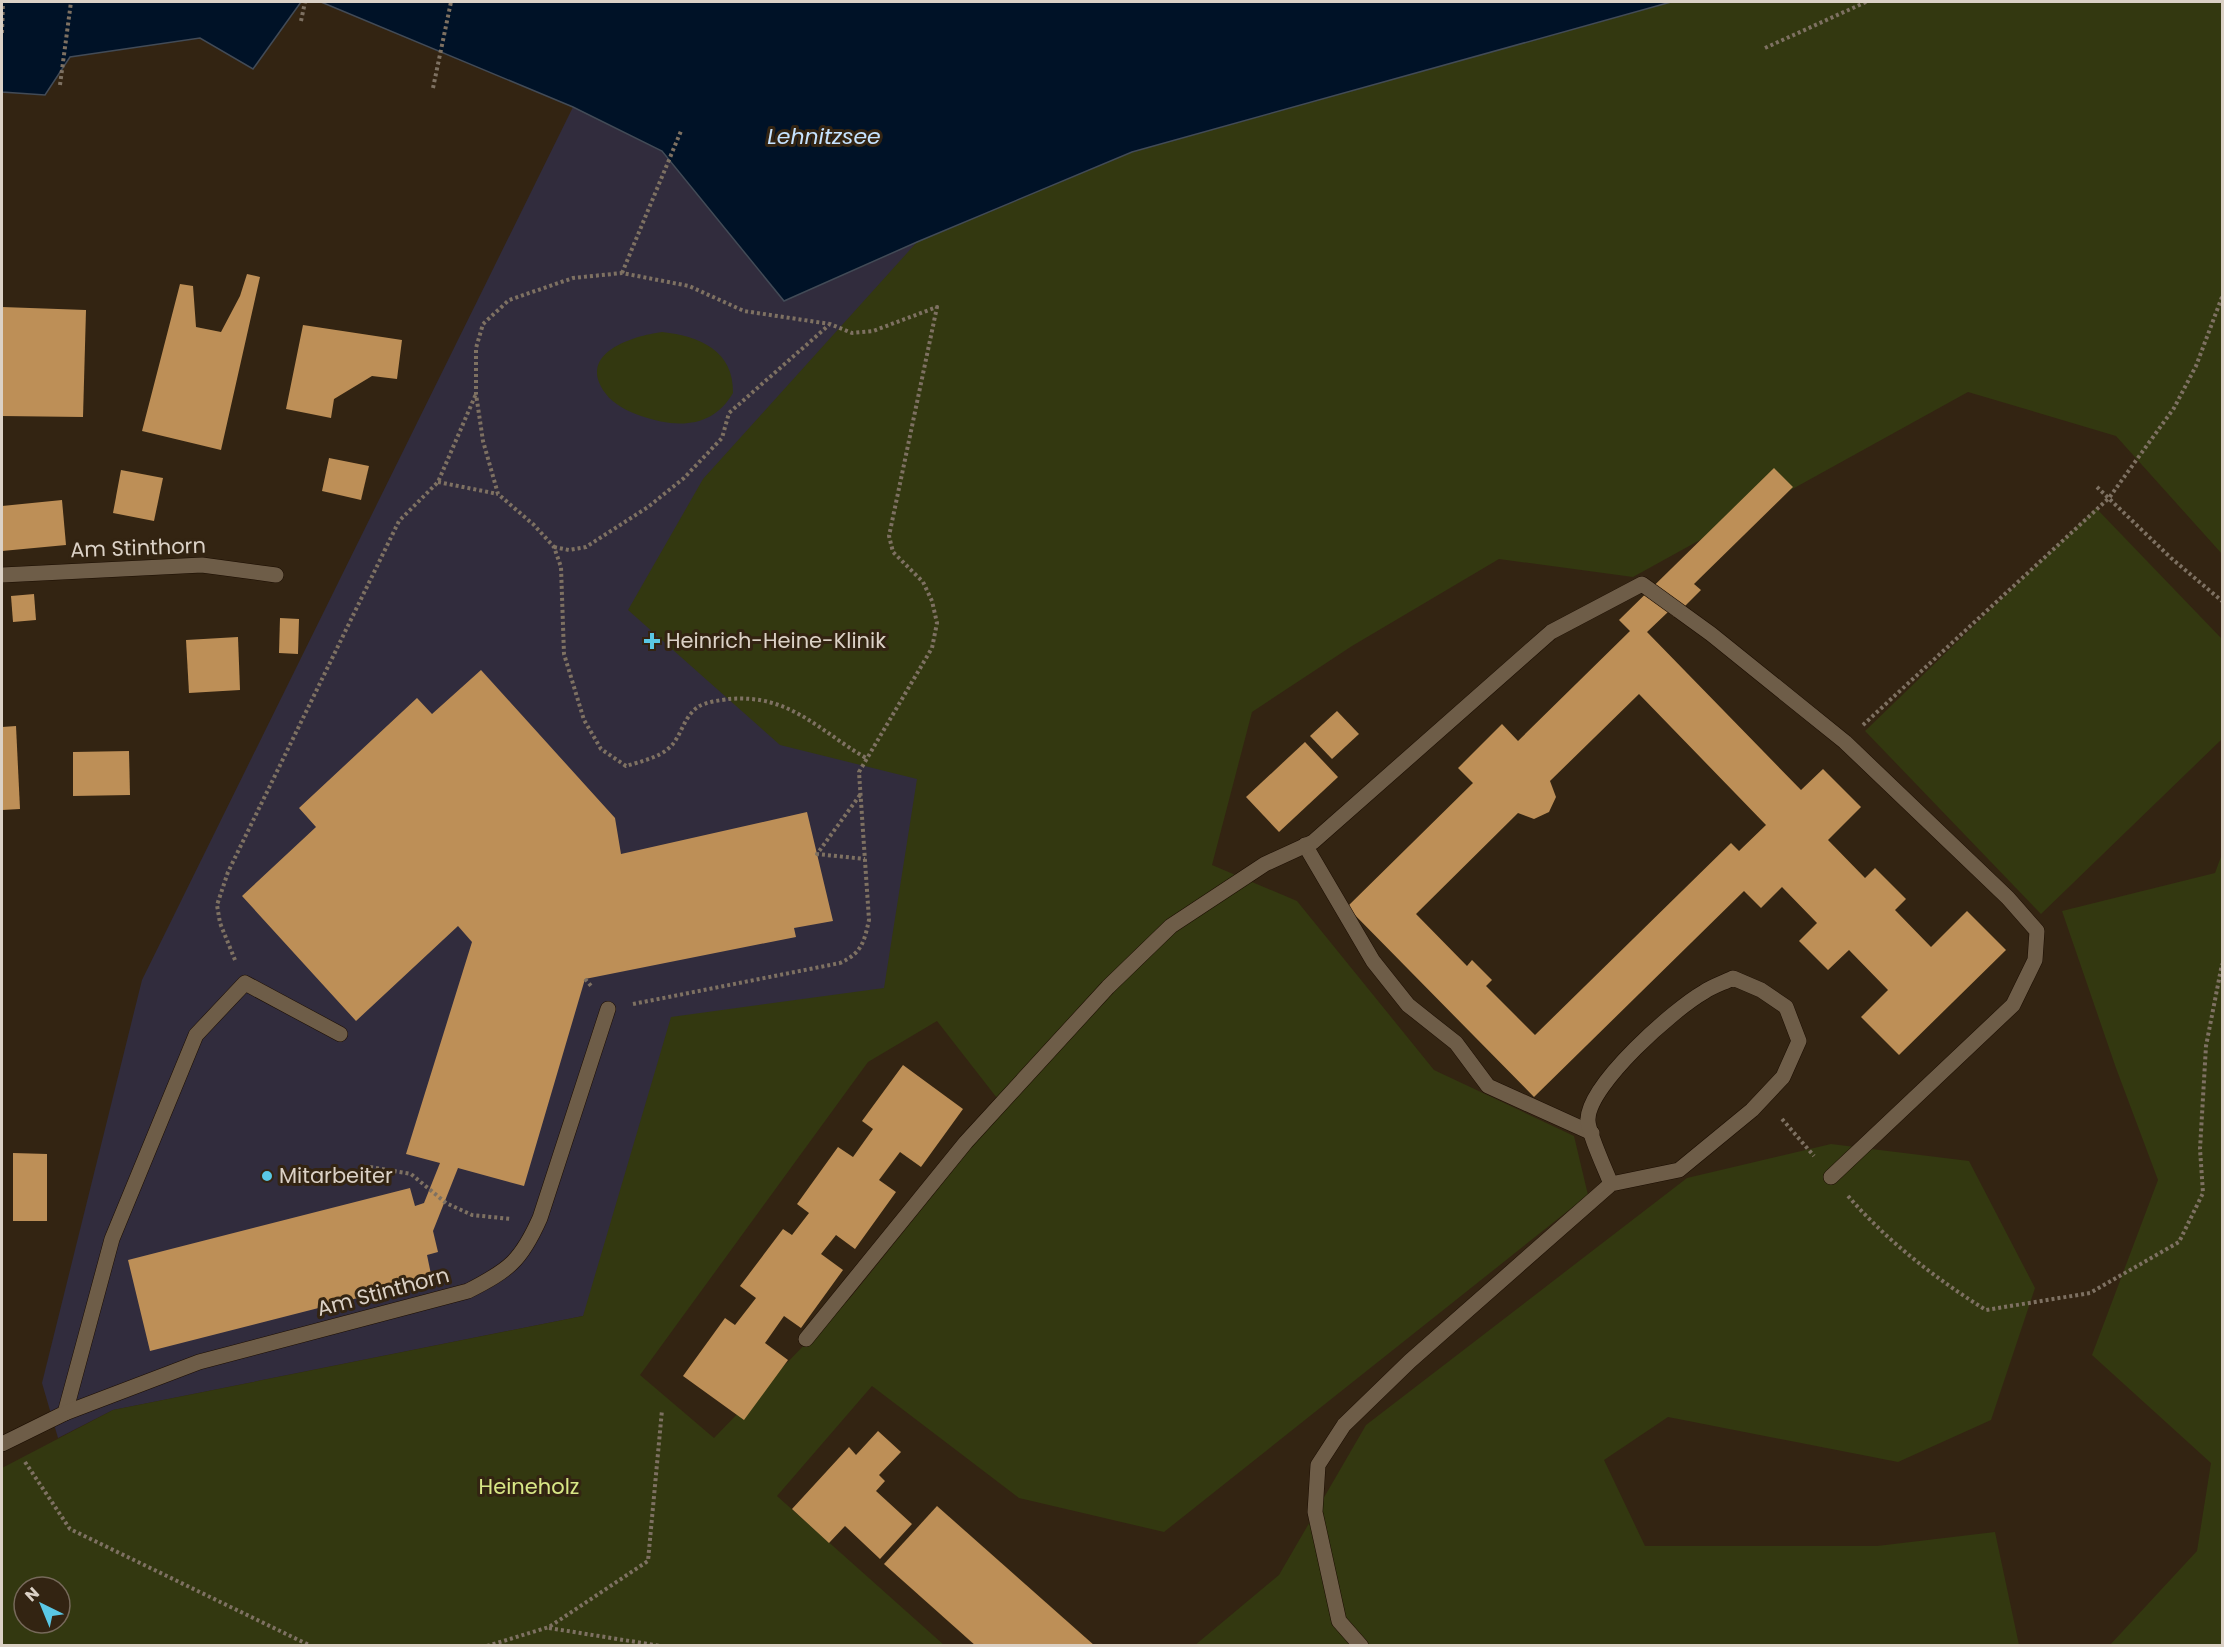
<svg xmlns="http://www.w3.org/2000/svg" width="2224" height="1647" font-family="Poppins,sans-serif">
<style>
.medical{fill:#312c3d}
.green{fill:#333810;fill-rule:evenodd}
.water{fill:#001227;stroke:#424b57;stroke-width:1.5}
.building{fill:#bd8f57;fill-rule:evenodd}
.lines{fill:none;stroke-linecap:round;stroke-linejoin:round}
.minor-casing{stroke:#1b0d00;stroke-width:16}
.path{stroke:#7e7162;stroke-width:4;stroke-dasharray:3 3;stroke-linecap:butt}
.minor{stroke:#6e5d48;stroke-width:15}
.poi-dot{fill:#5ac8e6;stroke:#332412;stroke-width:2}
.labels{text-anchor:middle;stroke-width:6;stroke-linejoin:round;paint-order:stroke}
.street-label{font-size:21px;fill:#dbd1c6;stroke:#332412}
.poi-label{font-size:21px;fill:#dbd1c6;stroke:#332412;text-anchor:start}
.park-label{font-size:21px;fill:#d8e786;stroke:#332412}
.water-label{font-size:22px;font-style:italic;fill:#c6e3ff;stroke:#332412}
</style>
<rect width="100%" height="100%" fill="#332412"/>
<path class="medical" d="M573,107l89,44 122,150 133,-59 215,-90 -236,838 -313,326 -470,94 -55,28 -16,-55 100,-403z"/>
<g class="green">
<path d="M1671,2h551v552l-106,-118 -148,-44 -335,185 -134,-18 -147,87 -100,66 -40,153 85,36 137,169 140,66 14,59 -424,337 -145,-34 -147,-112 -95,110 167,149 -942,1v-178l111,-58 470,-94 88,-299 213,-29 33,-209 -137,-34 -152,-135 75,-131 214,-237 215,-90zM937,1021l67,86 -153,190 -137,141 -74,-63 228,-313zM24,1587h36v36h-36z"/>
<path d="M662,332c38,4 72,19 71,61 -21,36 -57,35 -92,23 -12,-4 -28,-12 -35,-22 -31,-41 27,-58 56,-62z"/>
<path d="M2096,508l126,131v100l-181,175 -176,-183z"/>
<path d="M2222,854v791h-112l87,-94 14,-88 -119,-108 66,-175 -42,-112 -54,-157 153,-38z"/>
<path d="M1831,1144l138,17 66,127 -44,132 -93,42 -230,-45 -64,43 41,86h232l118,-14 24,113 -825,1 85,-71 87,-150 321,-247z"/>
</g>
<g class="water">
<path d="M2,2h299l-48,67 -53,-31 -130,19 -25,38 -43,-3z"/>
<path d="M321,2h1350l-539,150 -215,90 -133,59 -122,-150 -89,-44z"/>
</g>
<g class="building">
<path d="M247,274l13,3 -39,173 -79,-19 38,-147 13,2 3,41 25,5 19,-36z"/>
<path d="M2,307l84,3 -3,107 -81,-1z"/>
<path d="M303,325l99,15 -5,39 -25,-3 -38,23 -3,19 -45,-9z"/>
<path d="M329,458l40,8 -8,34 -39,-9z"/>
<path d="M1774,468l19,19 -99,97 7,6 -27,27 -6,-5 -21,20 154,158 22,-21 38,38 -33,33 37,38 10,-10 31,31 -11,11 36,37 36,-36 39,39 -107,105 -38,-38 27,-27 -39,-40 -21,20 -29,-29 18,-18 -35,-36 -21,21 -17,-17 -210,206 -187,-190 126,-124 -15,-15 44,-44 16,17 112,-110 -11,-11zM1639,694l127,131 -27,26 -8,-8 -196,192 -49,-49 6,-6 -20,-20 -5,6 -51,-52 102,-101 16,6 15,-7 7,-15 -6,-16z"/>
<path d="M121,470l42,8 -9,43 -41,-8z"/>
<path d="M62,500l4,45 -64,6v-45z"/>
<path d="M34,594l2,26 -23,2 -2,-26z"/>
<path d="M280,618l19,1 -1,35 -19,-1z"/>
<path d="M238,637l2,53 -51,3 -3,-53z"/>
<path d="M481,670l134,148 6,36 186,-42 26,109 -39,7 2,9 -211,42 -61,207 -66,-18 -25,63 5,21 -11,3 5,24 -282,72 -22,-91 282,-72 5,18 9,-3 16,-40 -34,-9 66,-212 -14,-16 -102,95 -114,-125 74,-69 -17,-19 118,-110 15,16z"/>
<path d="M1337,711l22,23 -27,25 -22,-23z"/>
<path d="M16,726l4,83 -18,1v-83z"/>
<path d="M1305,742l33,35 -59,55 -33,-35z"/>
<path d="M129,751l1,44 -57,1v-44z"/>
<path d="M903,1065l60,44 -42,58 -21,-15 -21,28 17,12 -41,57 -19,-14 -15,19 22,16 -42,58 -17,-12 -19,27 23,17 -44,60 -61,-44 42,-58 10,7 21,-27 -16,-12 43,-57 9,6 17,-22 -12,-9 41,-57 15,10 20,-28 -11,-8z"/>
<path d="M13,1153l34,1v67h-34z"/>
<path d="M878,1431l23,21 -22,23 6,6 -9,10 36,33 -32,35 -35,-33 -16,17 -37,-34 57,-62 7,8z"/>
<path d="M937,1506l158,140h-119l-92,-82z"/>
</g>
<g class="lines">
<defs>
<g id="minor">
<path d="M2,575l200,-10 74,10"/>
<path d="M1305,845l68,116 35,44 48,38 32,43 104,47"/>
<path d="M806,1339l160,-197 142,-155 63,-61 94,-62 48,-22 238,-210 91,-48 69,50 134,108 163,156 29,33 -2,29 -22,45 -182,172"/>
<path d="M65,1413l47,-174 84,-204 49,-52 95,51"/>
<path d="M2,1444l63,-31 134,-51 269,-71c41,-21 53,-30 72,-73l68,-209"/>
<path d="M1361,1646l-22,-25 -24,-109 3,-47 26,-40 66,-64 201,-177 68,-14 73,-60 31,-33 16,-36 -13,-34 -25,-17 -28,-12c-10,5 -20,8 -29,14 -30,17 -115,92 -116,127 -1,11 18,52 23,65"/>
</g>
</defs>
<use href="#minor" class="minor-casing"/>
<g class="path">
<path d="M301,21l4,-19"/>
<path d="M2,33l1,-31"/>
<path d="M1765,48l101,-46"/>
<path d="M60,85l11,-83"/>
<path d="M433,88l18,-86"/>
<path d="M622,273l59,-142"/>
<path d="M438,482l60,12"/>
<path d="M2097,487l74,71 51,43"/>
<path d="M554,547l15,3 17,-3 62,-40 36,-29 38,-40 7,-25 100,-88"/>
<path d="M1863,725l246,-227 65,-90 22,-42 26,-69"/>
<path d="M860,795l-43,59 48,5"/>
<path d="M235,960l-15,-37 -3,-18 11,-33 171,-351 39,-39 38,-88"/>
<path d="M585,979l7,8"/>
<path d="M633,1004l207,-41c22,-10 24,-21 29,-43l-10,-148 73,-124 5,-25 -5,-22 -9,-19 -30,-30 -4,-16 48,-229 -64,24 -21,2 -22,-9 -86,-13 -55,-25 -67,-13 -49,5 -64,22 -26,24 -7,24v46l7,47 15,53 36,31 20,22 7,20 3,87 20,66 17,29 25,17c13,-4 32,-8 43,-18 12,-10 14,-31 29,-41 7,-5 23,-7 31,-8 61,-5 89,31 137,59"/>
<path d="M1782,1119l32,37"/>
<path d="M370,1167l41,7 35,29 26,12 39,4"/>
<path d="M1848,1196c39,45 88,83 138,114l104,-17 89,-51 24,-49 -3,-44 6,-103 16,-82"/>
<path d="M25,1462l45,67 241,117"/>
<path d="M549,1628l112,18"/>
<path d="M487,1646l62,-19 99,-66 14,-151"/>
</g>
<use href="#minor" class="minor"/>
</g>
<g class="poi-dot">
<path d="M649 632h6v6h6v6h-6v6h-6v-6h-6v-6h6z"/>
<circle cx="267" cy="1176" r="6"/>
</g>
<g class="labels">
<g class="street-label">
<text transform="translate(138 548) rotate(-2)" y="7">Am Stinthorn</text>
<text transform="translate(383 1292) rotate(-15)" y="7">Am Stinthorn</text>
</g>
<g class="poi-label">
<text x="666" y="648">Heinrich-Heine-Klinik</text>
<text x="279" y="1183">Mitarbeiter</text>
</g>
<g class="park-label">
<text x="529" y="1494">Heineholz</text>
</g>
<g class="water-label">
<text x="824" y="144">Lehnitzsee</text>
</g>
</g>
<rect width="2224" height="1647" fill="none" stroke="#dbd1c6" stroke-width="6"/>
<g transform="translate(42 1605) rotate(317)"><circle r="28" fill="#332412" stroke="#76695a" stroke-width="1.5"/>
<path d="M0-4.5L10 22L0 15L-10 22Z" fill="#5ac8e6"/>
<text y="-9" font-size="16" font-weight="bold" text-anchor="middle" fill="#dbd1c6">N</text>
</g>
</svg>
